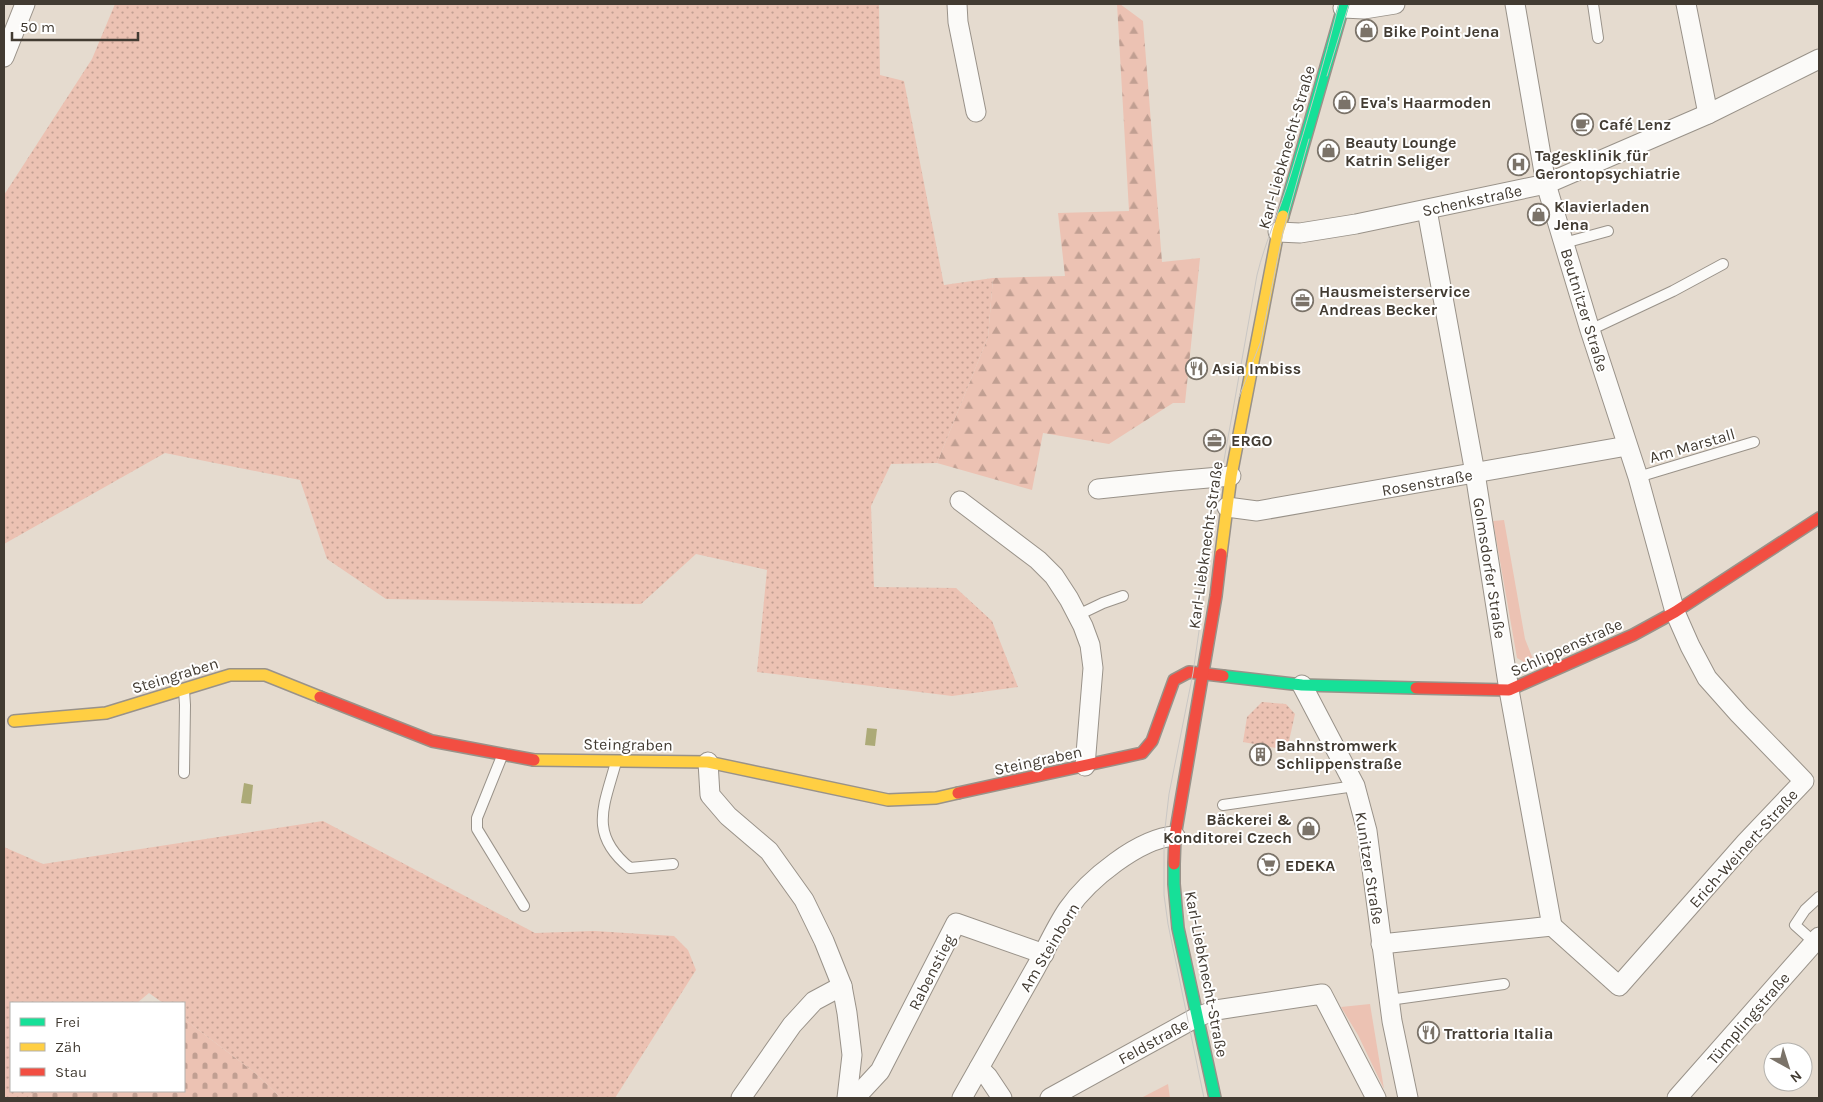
<svg xmlns="http://www.w3.org/2000/svg" width="1823" height="1102" font-family="Karla,sans-serif">
<style>
.grass{fill:#ecc2b3}
.forest{fill:url(#forest-firs)}
.cemetery{fill:url(#cemetery-stones)}
.park{fill:url(#park-dots)}
.water{fill:#acaa77}
.lines{fill:none;stroke-linecap:round;stroke-linejoin:round}
.lane-casing{stroke:#999289;stroke-width:12}
.street-casing{stroke:#999289;stroke-width:21}
.fast-casing{stroke:#999289;stroke-width:14}
.slow-casing{stroke:#999289;stroke-width:14}
.jam-casing{stroke:#999289;stroke-width:14}
.lane{stroke:#fbfaf8;stroke-width:10}
.street{stroke:#fbfaf8;stroke-width:19}
.fast{stroke:#16e098;stroke-width:11}
.slow{stroke:#ffcf43;stroke-width:11}
.jam{stroke:#f24e42;stroke-width:11}
.tram{stroke:#cac7c4;stroke-width:1}
.labels{text-anchor:middle;stroke-width:4;stroke-linejoin:round;paint-order:stroke}
.poi-label{font-size:16px;font-weight:bold;fill:#423b32;stroke:#fff;text-anchor:start}
.street-label{font-size:16px;fill:#423b32;stroke:#fff}
</style>
<defs>
<pattern id="forest-firs" width="22" height="20" patternUnits="userSpaceOnUse" patternTransform="scale(1.25)"><rect width="22" height="20" fill="#ecc2b3"/><path d="M5 1l3.5 6h-7zM16 11l3.5 6h-7z" fill="#c19f92"/></pattern>
<pattern id="cemetery-stones" width="16" height="16" patternUnits="userSpaceOnUse" patternTransform="scale(1.25)"><rect width="16" height="16" fill="#ecc2b3"/><path d="M2 7V4a2 2 0 0 1 4 0v3zM10 15v-3a2 2 0 0 1 4 0v3z" fill="#c19f92"/></pattern>
<pattern id="park-dots" width="8" height="8" patternUnits="userSpaceOnUse" patternTransform="scale(1.25)"><rect width="8" height="8" fill="#ecc2b3"/><path d="M2 2h.1M6 6h.1" fill="none" stroke="#c19f92" stroke-width="1.8" stroke-linecap="round"/></pattern>
</defs>
<rect width="100%" height="100%" fill="#e5dbcf"/>
<g class="grass">
<path d="M1504,520l21,119 10,25 -4,2 -14,-8 -24,-137z"/>
<path d="M1370,1004l14,85 -26,-54 -17,-28z"/>
<path d="M1168,1084l2,14h-29z"/>
</g>
<path class="forest" d="M1117,4h3l23,17 19,241 38,-4 -15,145h-12l-64,41 -66,-11 -11,57 -95,-27 51,-126 5,-59 72,-2 -7,-63 71,-2z"/>
<path class="cemetery" d="M184,1019l70,53 27,26h-254l9,-7h148z"/>
<g class="park">
<path d="M115,4h764l1,71 24,6 40,204 49,-7 -5,59 -51,126 -46,1 -20,42 3,81 82,1 36,33 26,66 -66,9 -195,-24 10,-102 -71,-16 -55,50 -255,-5 -59,-40 -27,-79 -135,-27 -161,91v-349l88,-136z"/>
<path d="M1262,702l24,2 9,10 -8,36 -44,-8 4,-25z"/>
<path d="M323,821l212,112 59,-2 80,5 14,14 8,20 -81,128h-334l-27,-26 -70,-53v-16h-21l-14,-10 -12,10h-126v88h25l-9,7h-23v-251l39,17z"/>
</g>
<g class="water">
<path d="M867,728l10,1 -2,17 -10,-1z"/>
<path d="M244,783l9,2 -2,19 -10,-1z"/>
</g>
<g class="lines">
<defs>
<g id="lane">
<path d="M1593,4l5,34"/>
<path d="M1564,243l44,-12"/>
<path d="M1590,330l83,-39 50,-27"/>
<path d="M1638,477l116,-35"/>
<path d="M1078,615l25,-12 20,-7"/>
<path d="M184,690l1,15 -1,68"/>
<path d="M502,756l-25,62v11l47,77"/>
<path d="M616,762c-12,44 -28,72 14,106l43,-4"/>
<path d="M1223,805l132,-19"/>
<path d="M1814,942l-19,-17 10,-15 14,-13"/>
<path d="M1389,1000l115,-16"/>
</g>
<g id="street">
<path d="M957,4l1,18 18,90"/>
<path d="M1515,4l31,180 44,146 48,147 37,135 15,34 17,32 32,36 65,67 -58,61 -127,144 -67,-60"/>
<path d="M1686,4l22,110"/>
<path d="M1343,8l21,1 31,-5"/>
<path d="M4,57l21,-53"/>
<path d="M1427,210l48,263 34,217 43,236"/>
<path d="M1278,232l22,1 56,-9 190,-40 162,-70 111,-55"/>
<path d="M1098,489l76,-8 57,-5"/>
<path d="M960,501l78,59 16,16 15,23 14,27 7,19 3,23 -8,98"/>
<path d="M1227,507l30,4 370,-65"/>
<path d="M1302,685l53,101 12,45 25,190 16,77"/>
<path d="M708,762l2,33 18,21 41,35 35,49 20,41 18,45 5,27 5,42 -5,43"/>
<path d="M1381,944l171,-18"/>
<path d="M979,1068l9,9 14,21"/>
<path d="M741,1098l51,-73 22,-24 28,-15"/>
<path d="M855,1098l25,-27 76,-148 88,31"/>
<path d="M962,1098c24,-43 49,-86 73,-129 11,-19 20,-41 33,-60 20,-29 71,-71 107,-73"/>
<path d="M1050,1098l147,-81 19,-7 106,-16 54,104"/>
<path d="M1677,1098l142,-161"/>
</g>
<g id="fast">
<path d="M1283,216l61,-212"/>
<path d="M1223,676l79,9 114,3"/>
<path d="M1174,864v20l4,44 37,170"/>
</g>
<g id="slow">
<path d="M1221,554l10,-78 47,-244 5,-16"/>
<path d="M14,721l92,-8 124,-38h35l55,22"/>
<path d="M534,760l174,2 180,38 48,-2 22,-5"/>
</g>
<g id="jam">
<path d="M1416,688l93,2 124,-55 42,-23 144,-94"/>
<path d="M320,697l112,44 102,19"/>
<path d="M958,793l184,-40 10,-12 22,-61 15,-8 34,4"/>
<path d="M1174,864l1,-28 41,-240 5,-42"/>
</g>
</defs>
<use href="#lane" class="lane-casing"/>
<use href="#street" class="street-casing"/>
<use href="#fast" class="fast-casing"/>
<use href="#slow" class="slow-casing"/>
<use href="#jam" class="jam-casing"/>
<use href="#lane" class="lane"/>
<use href="#street" class="street"/>
<use href="#fast" class="fast"/>
<use href="#slow" class="slow"/>
<use href="#jam" class="jam"/>
<g class="tram">
<path d="M1327,76l22,-72"/>
<path d="M1239,397l22,-56 22,-109 26,-93"/>
<path d="M1204,1098l-36,-174 -4,-29v-58l5,-43 24,-121 28,-196 36,-202c8,-33 23,-65 33,-98 18,-57 34,-115 49,-173"/>
</g>
</g>
<defs>
<symbol id="shop-ring" viewBox="-11 -11 22 22"><circle r="9.5" fill="#fff" stroke="#7b7369" stroke-width="1.5"/><path d="M-5-2.5h2.3a2.7 3.5 0 0 1 5.4 0H5L5.5 6h-11ZM-1.5-2.5h3a1.5 2.3 0 0 0-3 0Z" fill="#7b7369"/></symbol>
<symbol id="cafe-ring" viewBox="-11 -11 22 22"><circle r="9.5" fill="#fff" stroke="#7b7369" stroke-width="1.5"/><path d="M-5.5-4.5H6V0H3Q3 3.5 0 3.5H-2.5Q-5.5 3.5-5.5 0ZM3-3.2v2h1.7v-2ZM-6 4.5H4V6H-6Z" fill="#7b7369"/></symbol>
<symbol id="hospital-ring" viewBox="-11 -11 22 22"><circle r="9.5" fill="#fff" stroke="#7b7369" stroke-width="1.5"/><path d="M-5-5h3v3.5h4V-5h3V5h-3V1.5h-4V5h-3Z" fill="#7b7369"/></symbol>
<symbol id="office-ring" viewBox="-11 -11 22 22"><circle r="9.5" fill="#fff" stroke="#7b7369" stroke-width="1.5"/><path d="M-6-3h4V-5.5h4V-3h4V5H-6ZM-1-4.5V-3h2v-1.5ZM-6 0V1H6V0Z" fill="#7b7369"/></symbol>
<symbol id="restaurant-ring" viewBox="-11 -11 22 22"><circle r="9.5" fill="#fff" stroke="#7b7369" stroke-width="1.5"/><path d="M-5-6h1v4h1v-4h1v4h1v-4h1v5L-1.5 .5V6h-2V.5L-5-1ZM5-6V6H3V1.5H1.5Q1.5-4 5-6Z" fill="#7b7369"/></symbol>
<symbol id="building-ring" viewBox="-11 -11 22 22"><circle r="9.5" fill="#fff" stroke="#7b7369" stroke-width="1.5"/><path d="M-4-6H4V6H1V3H-1V6H-4ZM-2.5-4.3h1.7v1.8h-1.7ZM.8-4.3h1.7v1.8H.8ZM-2.5-1h1.7V.8h-1.7ZM.8-1h1.7V.8H.8Z" fill="#7b7369"/></symbol>
<symbol id="supermarket-ring" viewBox="-11 -11 22 22"><circle r="9.5" fill="#fff" stroke="#7b7369" stroke-width="1.5"/><path d="M-6-5.5h2.5l.6 2H6L4.5 2H-2.5L-4.4-4H-6ZM-1.5 3.2a1.3 1.3 0 1 0 .1 0ZM3 3.2a1.3 1.3 0 1 0 .1 0Z" fill="#7b7369"/></symbol>
</defs>
<g fill-rule="evenodd">
<use href="#shop-ring" x="1354" y="18" width="25" height="25"/>
<use href="#shop-ring" x="1332" y="90" width="25" height="25"/>
<use href="#cafe-ring" x="1570" y="112" width="25" height="25"/>
<use href="#shop-ring" x="1316" y="138" width="25" height="25"/>
<use href="#hospital-ring" x="1506" y="152" width="25" height="25"/>
<use href="#shop-ring" x="1526" y="202" width="25" height="25"/>
<use href="#office-ring" x="1290" y="288" width="25" height="25"/>
<use href="#restaurant-ring" x="1184" y="356" width="25" height="25"/>
<use href="#office-ring" x="1202" y="428" width="25" height="25"/>
<use href="#building-ring" x="1248" y="742" width="25" height="25"/>
<use href="#shop-ring" x="1296" y="816" width="25" height="25"/>
<use href="#supermarket-ring" x="1256" y="852" width="25" height="25"/>
<use href="#restaurant-ring" x="1416" y="1020" width="25" height="25"/>
</g>
<g class="labels">
<g class="poi-label">
<text x="1383" y="37">Bike Point Jena</text>
<text x="1360" y="108">Eva's Haarmoden</text>
<text x="1599" y="130">Café Lenz</text>
<text x="1345" y="148">Beauty Lounge<tspan x="1345" dy="18">Katrin Seliger</tspan></text>
<text x="1535" y="161">Tagesklinik für<tspan x="1535" dy="18">Gerontopsychiatrie</tspan></text>
<text x="1554" y="212">Klavierladen<tspan x="1554" dy="18">Jena</tspan></text>
<text x="1319" y="297">Hausmeisterservice<tspan x="1319" dy="18">Andreas Becker</tspan></text>
<text x="1212" y="374">Asia Imbiss</text>
<text x="1231" y="446">ERGO</text>
<text x="1276" y="751">Bahnstromwerk<tspan x="1276" dy="18">Schlippenstraße</tspan></text>
<text x="1292" y="825" text-anchor="end">Bäckerei &amp;<tspan x="1292" dy="18">Konditorei Czech</tspan></text>
<text x="1285" y="871">EDEKA</text>
<text x="1444" y="1039">Trattoria Italia</text>
</g>
<g class="street-label">
<text transform="translate(1286 147) rotate(-74)" y="6">Karl-Liebknecht-Straße</text>
<text transform="translate(1472 200) rotate(-12)" y="6">Schenkstraße</text>
<text transform="translate(1585 310) rotate(73)" y="6">Beutnitzer Straße</text>
<text transform="translate(1692 445) rotate(-16)" y="6">Am Marstall</text>
<text transform="translate(1427 482) rotate(-10)" y="6">Rosenstraße</text>
<text transform="translate(1205 545) rotate(-82)" y="6">Karl-Liebknecht-Straße</text>
<text transform="translate(1490 568) rotate(81)" y="6">Golmsdorfer Straße</text>
<text transform="translate(1566 647) rotate(-24)" y="6">Schlippenstraße</text>
<text transform="translate(175 675) rotate(-17)" y="6">Steingraben</text>
<text transform="translate(628 744) rotate(1)" y="6">Steingraben</text>
<text transform="translate(1038 760) rotate(-12)" y="6">Steingraben</text>
<text transform="translate(1743 848) rotate(-48)" y="6">Erich-Weinert-Straße</text>
<text transform="translate(1370 868) rotate(81)" y="6">Kunitzer Straße</text>
<text transform="translate(1049 947) rotate(-59)" y="6">Am Steinborn</text>
<text transform="translate(931 972) rotate(-63)" y="6">Rabenstieg</text>
<text transform="translate(1207 974) rotate(79)" y="6">Karl-Liebknecht-Straße</text>
<text transform="translate(1748 1018) rotate(-49)" y="6">Tümplingstraße</text>
<text transform="translate(1153 1041) rotate(-29)" y="6">Feldstraße</text>
</g>
</g>
<rect width="1823" height="1102" fill="none" stroke="#423b32" stroke-width="10"/>
<rect x="10" y="1002" width="175" height="90" fill="#ffffff" stroke="#b3b1ad"/>
<rect x="20" y="1018" width="25" height="8" fill="#16e098" stroke="#b3b1ad"/>
<text x="55" y="1027" font-size="15" fill="#423b32">Frei</text>
<rect x="20" y="1043" width="25" height="8" fill="#ffcf43" stroke="#b3b1ad"/>
<text x="55" y="1052" font-size="15" fill="#423b32">Zäh</text>
<rect x="20" y="1068" width="25" height="8" fill="#f24e42" stroke="#b3b1ad"/>
<text x="55" y="1077" font-size="15" fill="#423b32">Stau</text>
<g transform="translate(1788 1067) rotate(141)"><circle r="24" fill="#ffffff" stroke="#b3b1ad"/>
<path d="M0-4L9 19L0 12L-9 19Z" fill="#7b7369"/>
<text y="-8" font-size="14" font-weight="bold" text-anchor="middle" fill="#423b32">N</text>
</g>
<path d="M12 32v8h126v-8" fill="none" stroke="#423b32" stroke-width="2.5"/>
<text x="20" y="32" font-size="15" fill="#423b32" stroke="#ffffff" stroke-width="4" paint-order="stroke">50 m</text>
</svg>
